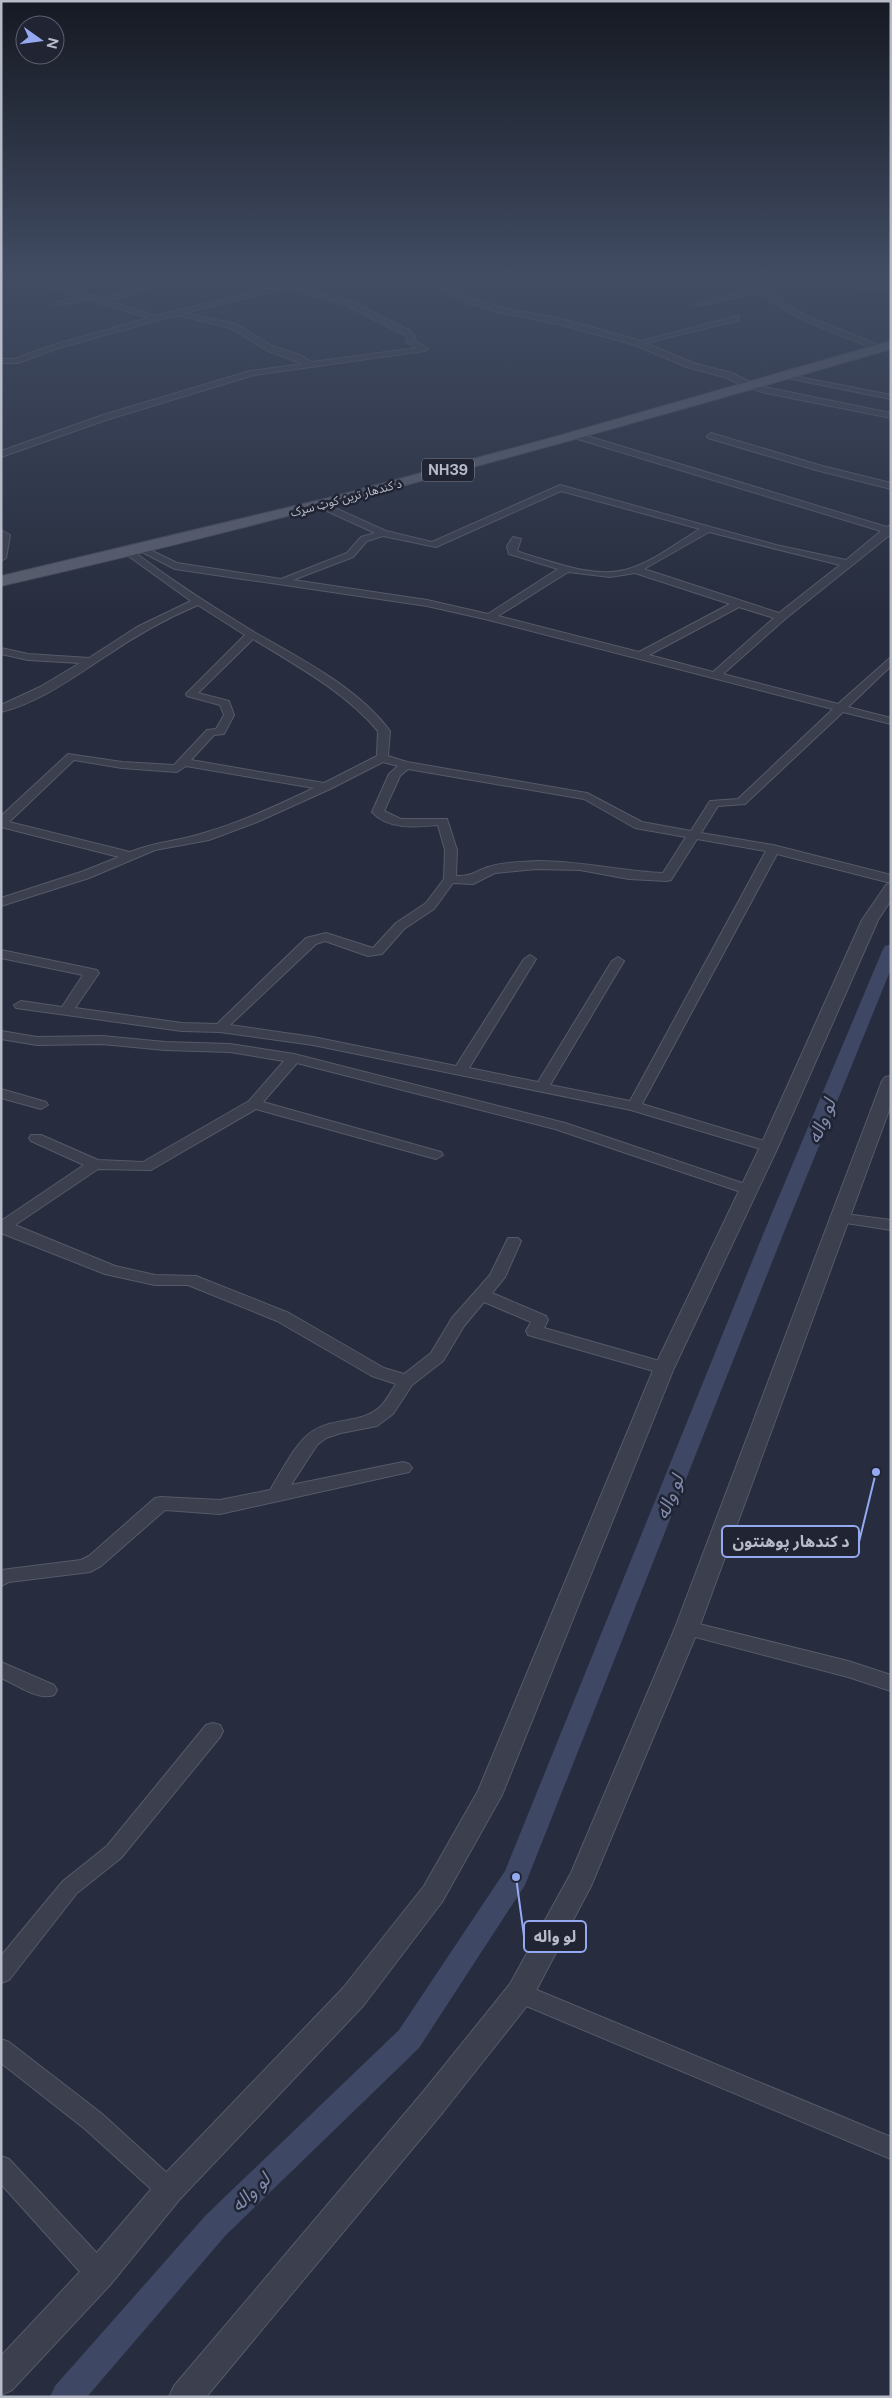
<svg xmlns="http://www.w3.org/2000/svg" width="892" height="2398" font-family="'Public Sans','Noto Sans Arabic',sans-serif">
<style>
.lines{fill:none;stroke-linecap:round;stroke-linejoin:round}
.canal{fill:#3e4865;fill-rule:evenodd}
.minor-casing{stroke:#565a68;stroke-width:2}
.tertiary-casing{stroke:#565a68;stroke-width:2}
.primary-casing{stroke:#444857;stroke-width:2}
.minor{fill:#3b3f4e;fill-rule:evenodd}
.tertiary{fill:#3b3f4e;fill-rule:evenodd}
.primary{fill:#595e6e;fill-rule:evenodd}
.labels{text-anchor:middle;stroke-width:5;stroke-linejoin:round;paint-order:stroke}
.far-street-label{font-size:12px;fill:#b7bbc8;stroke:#202433}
.shield{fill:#202433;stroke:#8a8e9b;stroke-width:1}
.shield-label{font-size:14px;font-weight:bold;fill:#b7bbc8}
.near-water-label{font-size:19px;font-style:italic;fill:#818dae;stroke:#202433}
.leader{fill:none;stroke:#94a9f0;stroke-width:2}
.callout-dot{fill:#94a9f0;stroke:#202433;stroke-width:2}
.callout{fill:#202433;stroke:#94a9f0;stroke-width:2}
.callout-label{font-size:16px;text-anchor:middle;font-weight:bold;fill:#b7bbc8}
</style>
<rect width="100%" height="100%" fill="#272d3e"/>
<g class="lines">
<path class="canal" d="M891,944v25l-107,263 -259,653 -106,163 -193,187 -139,162h-37l5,-11 151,-171 193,-185 106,-159 259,-639 119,-283 2,-3z"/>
<defs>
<g id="minor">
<path d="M19,276h11l71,22 80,-22h10l-82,25 46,15 166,-40h11l-35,10 54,15 58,29 6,7 -2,2 15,10 -4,2 -170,24 -145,44 -108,38v-6l102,-36 147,-44 53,-7 -37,-14 -35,-22 -54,-13 -119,33 -40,15h-17v-4h13l39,-14 95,-27 -60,-19 -32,7v-4l24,-5zM288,288l57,17 58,29 4,3 -1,5 10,6 -104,14 -12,-7 -28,-9 -36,-22 -52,-11z"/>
<path d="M816,283l75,1v4l-78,-1 -1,-2z"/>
<path d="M753,288h12l13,11 28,17 80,32 -7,2c-42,-16 -84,-29 -119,-58l-61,14 -4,-2z"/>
<path d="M736,316h3v4l-101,25 -4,-2z"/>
<path d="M784,374l107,21v4l-104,-21h-3z"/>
<path d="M750,384l141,29v5l-125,-25 -16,-5z"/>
<path d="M574,432l313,95 4,-2v9l-106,85 -62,55 115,30 53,-47v9l-43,41 43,11v6l-48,-12 -98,92 -27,2 -17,27 72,12 118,30v8l-114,-29 -135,250 132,40 2,3 -2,3h-10l-133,-40 -318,-65 -93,-13 -38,-1 -166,-23 -2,-3 7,-4 41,6 21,-32 -82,-17v-8l96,20 2,3 -24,35 107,15 35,1 89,-86 20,-5 47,15 23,-25 30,-20 18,-24 1,-29 -7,-25c-21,2 -50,5 -66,-13l17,-38 9,-8 -15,-4 -53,27 -73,33 -48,18 -54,10 -66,28 -88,28v-8l80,-26 38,-15 -118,-30v-11l67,-62 54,8 52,3 33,-35 9,-1 8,-14 -4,-10 -33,-9 -1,-2 59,-59 -47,-30c-33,14 -63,31 -92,51 -31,20 -67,47 -105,56v-7l39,-18 40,-24 -52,-3 -27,-6v-6l27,6 61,4 48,-31 54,-26 -64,-46v-4h6c39,30 80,56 121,81 47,27 103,55 136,99l-2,25 19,6 180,31 55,29 49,9 19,-30 28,-2 95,-90 -344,-89 -62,-14 -252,-37 -37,-19 8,-2 31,15 104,16 66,-26 14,-16 14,-4 -57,-26v-4h6l62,28 46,11 128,-57 216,60 70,15 35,-29 -310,-94 -1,-2zM561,491l139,38c-24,14 -48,34 -75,41 -33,8 -72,-8 -103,-17l-5,-2 4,-12 -8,-2 -6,9 2,8 49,15 -70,45 -61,-14 -134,-20 60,-23 14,-16 16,-5 53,11zM709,532l131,33 -61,48 -135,-44zM568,572l42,5 25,-4 95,31 -91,48 -141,-36zM739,607l35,11 -61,54 -64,-17zM253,639c44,27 92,53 125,92l-1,25 -53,27 -133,-23 23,-25 10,-1 10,-19 -5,-14 -31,-8zM74,760l48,8 55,4 9,-6 128,22c-36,17 -72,34 -110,45 -25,8 -50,9 -74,19l-121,-30zM408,769l176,30 51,29 51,9 -23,36c-42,-2 -83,-12 -125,-12 -15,1 -36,1 -50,6 -15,5 -14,9 -32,9l1,-26 -10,-31h-46l-17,-8 16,-35zM697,839l69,12 -136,250 -80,-16 74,-124 -6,-4 -6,4 -74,121 -69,-14 67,-109 -6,-4 -6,4 -68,107 -143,-29 -83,-12 86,-81 9,-3 43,15 14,-2 22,-25 30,-20 19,-26 20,1 22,-11 41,-4 44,1 49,9 38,2 4,-1z"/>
<path d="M711,433l111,33 69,17v6l-75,-19 -108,-32 -1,-2z"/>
<path d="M1,530l9,5 -4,23 -5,3z"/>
<path d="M1,1031l36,6 65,-1 63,6 65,2 64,10 271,69 189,64 2,3 -7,5 -5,-2 -189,-64 -258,-66 -34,39 178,50 2,3 -7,4 -180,-50 -105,61 -53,-1 -83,56 100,41 40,9 41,1 93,37 95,55 20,6 27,-21 21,-35 38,-43 18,-37h10l3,3 -16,36 -13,16 54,23 2,4 -4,8 126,36 2,4 -2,4 -6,2 -136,-39 -2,-4 5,-9 -47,-20 -20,24 -21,35 -31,24 -19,29 -16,12 -36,7 -15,5 -9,7 -26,40 112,-23 6,2 3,4 -3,4 -189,42 -55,-4 -64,56 -11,6 -81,10 -8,4v-16l80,-10 8,-4 66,-58 6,-1 59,3 50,-10c11,-17 26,-49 43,-59 21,-14 50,-7 68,-25 6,-6 10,-15 15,-22l-24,-8 -95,-55 -89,-36h-33l-50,-11 -104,-41v-12l83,-56 -53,-24 -2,-3 2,-3h10l57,25 45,2 106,-61 35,-40 -54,-9 -65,-2 -63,-6 -65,1 -36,-6z"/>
<path d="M1,1089l45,13 2,3 -7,4 -40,-11z"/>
<path d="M838,1213l53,7v10l-58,-9 -3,-3 3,-3z"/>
<path d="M687,1621l161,40 43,14v16l-43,-14 -168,-44 -2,-5 2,-5z"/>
<path d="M1,1662l53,23 3,5 -3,5c-16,6 -38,-11 -53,-17z"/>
<path d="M213,1723l7,2 3,6 -3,6 -99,121 -44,35 -68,87 -8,3v-27l62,-75 44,-35 99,-121z"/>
<path d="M520,1983l371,154v22l-379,-159 -3,-7 3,-7z"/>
<path d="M1,2039l8,3 92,71 76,69 4,8 -4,8 -8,4 -8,-4 -76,-69 -84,-66z"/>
<path d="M1,2156l8,3 99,106 3,9 -3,9 -9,3 -9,-3 -89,-99z"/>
</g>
<g id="tertiary">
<path d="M395,276l36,1 37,20 35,11 59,11 79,22 52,22 39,10 26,13 -1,2h-8l-25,-11 -37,-10 -52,-22 -77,-21 -60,-12 -36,-11 -36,-20 -27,-2z"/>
<path d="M891,883v17l-13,20 -100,227 -104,221 -172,427 -60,107 -79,104 -184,194 -69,85 -98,105 -11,5v-39l87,-93 71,-83 184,-192 81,-102 54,-95 176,-423 106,-221 102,-227 24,-35z"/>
<path d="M891,1076v29l-192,523 -108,258 -61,116 -87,110 -237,285h-37l5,-11 249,-294 87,-108 61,-111 104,-245 207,-547 3,-4z"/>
</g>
<path id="primary" d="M891,341v8c-295,86 -590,168 -890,237v-10l331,-79 222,-60z"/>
</defs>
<use href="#minor" class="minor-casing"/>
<use href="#tertiary" class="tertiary-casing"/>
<use href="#primary" class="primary-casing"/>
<use href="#minor" class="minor"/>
<use href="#tertiary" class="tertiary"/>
<use href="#primary" class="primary"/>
</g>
<linearGradient id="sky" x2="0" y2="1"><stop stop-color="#151922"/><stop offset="0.45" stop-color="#414c63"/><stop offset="1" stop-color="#414c63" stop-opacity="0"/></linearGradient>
<rect width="892" height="611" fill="url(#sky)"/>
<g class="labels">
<g class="far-street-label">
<text transform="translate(346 498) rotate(-15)" y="4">د کندهار ترين کوټ سړک</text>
</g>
<rect class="shield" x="422" y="458.5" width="52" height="23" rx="4"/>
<g class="shield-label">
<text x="448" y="475">NH39</text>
</g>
<g class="near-water-label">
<text transform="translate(821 1121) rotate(-68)" y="7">لو واله</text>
<text transform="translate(669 1497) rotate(-68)" y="7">لو واله</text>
<text transform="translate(250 2192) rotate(-44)" y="7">لو واله</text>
</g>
</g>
<path class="leader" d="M876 1472L859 1542M516 1877L524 1936"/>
<g class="callout-dot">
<circle cx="876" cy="1472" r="5"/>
<circle cx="516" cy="1877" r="5"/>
</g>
<g class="callout">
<rect x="722" y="1526" width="137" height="31" rx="5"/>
<rect x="524" y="1921" width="62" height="31" rx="5"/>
</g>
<g class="callout-label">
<text x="791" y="1547">د کندهار پوهنتون</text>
<text x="555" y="1942">لو واله</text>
</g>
<rect width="892" height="2398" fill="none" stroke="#b7bbc8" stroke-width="5"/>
<g transform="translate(40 40) rotate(104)"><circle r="24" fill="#202433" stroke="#5c606f"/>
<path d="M0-4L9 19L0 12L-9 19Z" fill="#94a9f0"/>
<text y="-8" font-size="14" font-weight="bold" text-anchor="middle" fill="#b7bbc8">N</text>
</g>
</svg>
